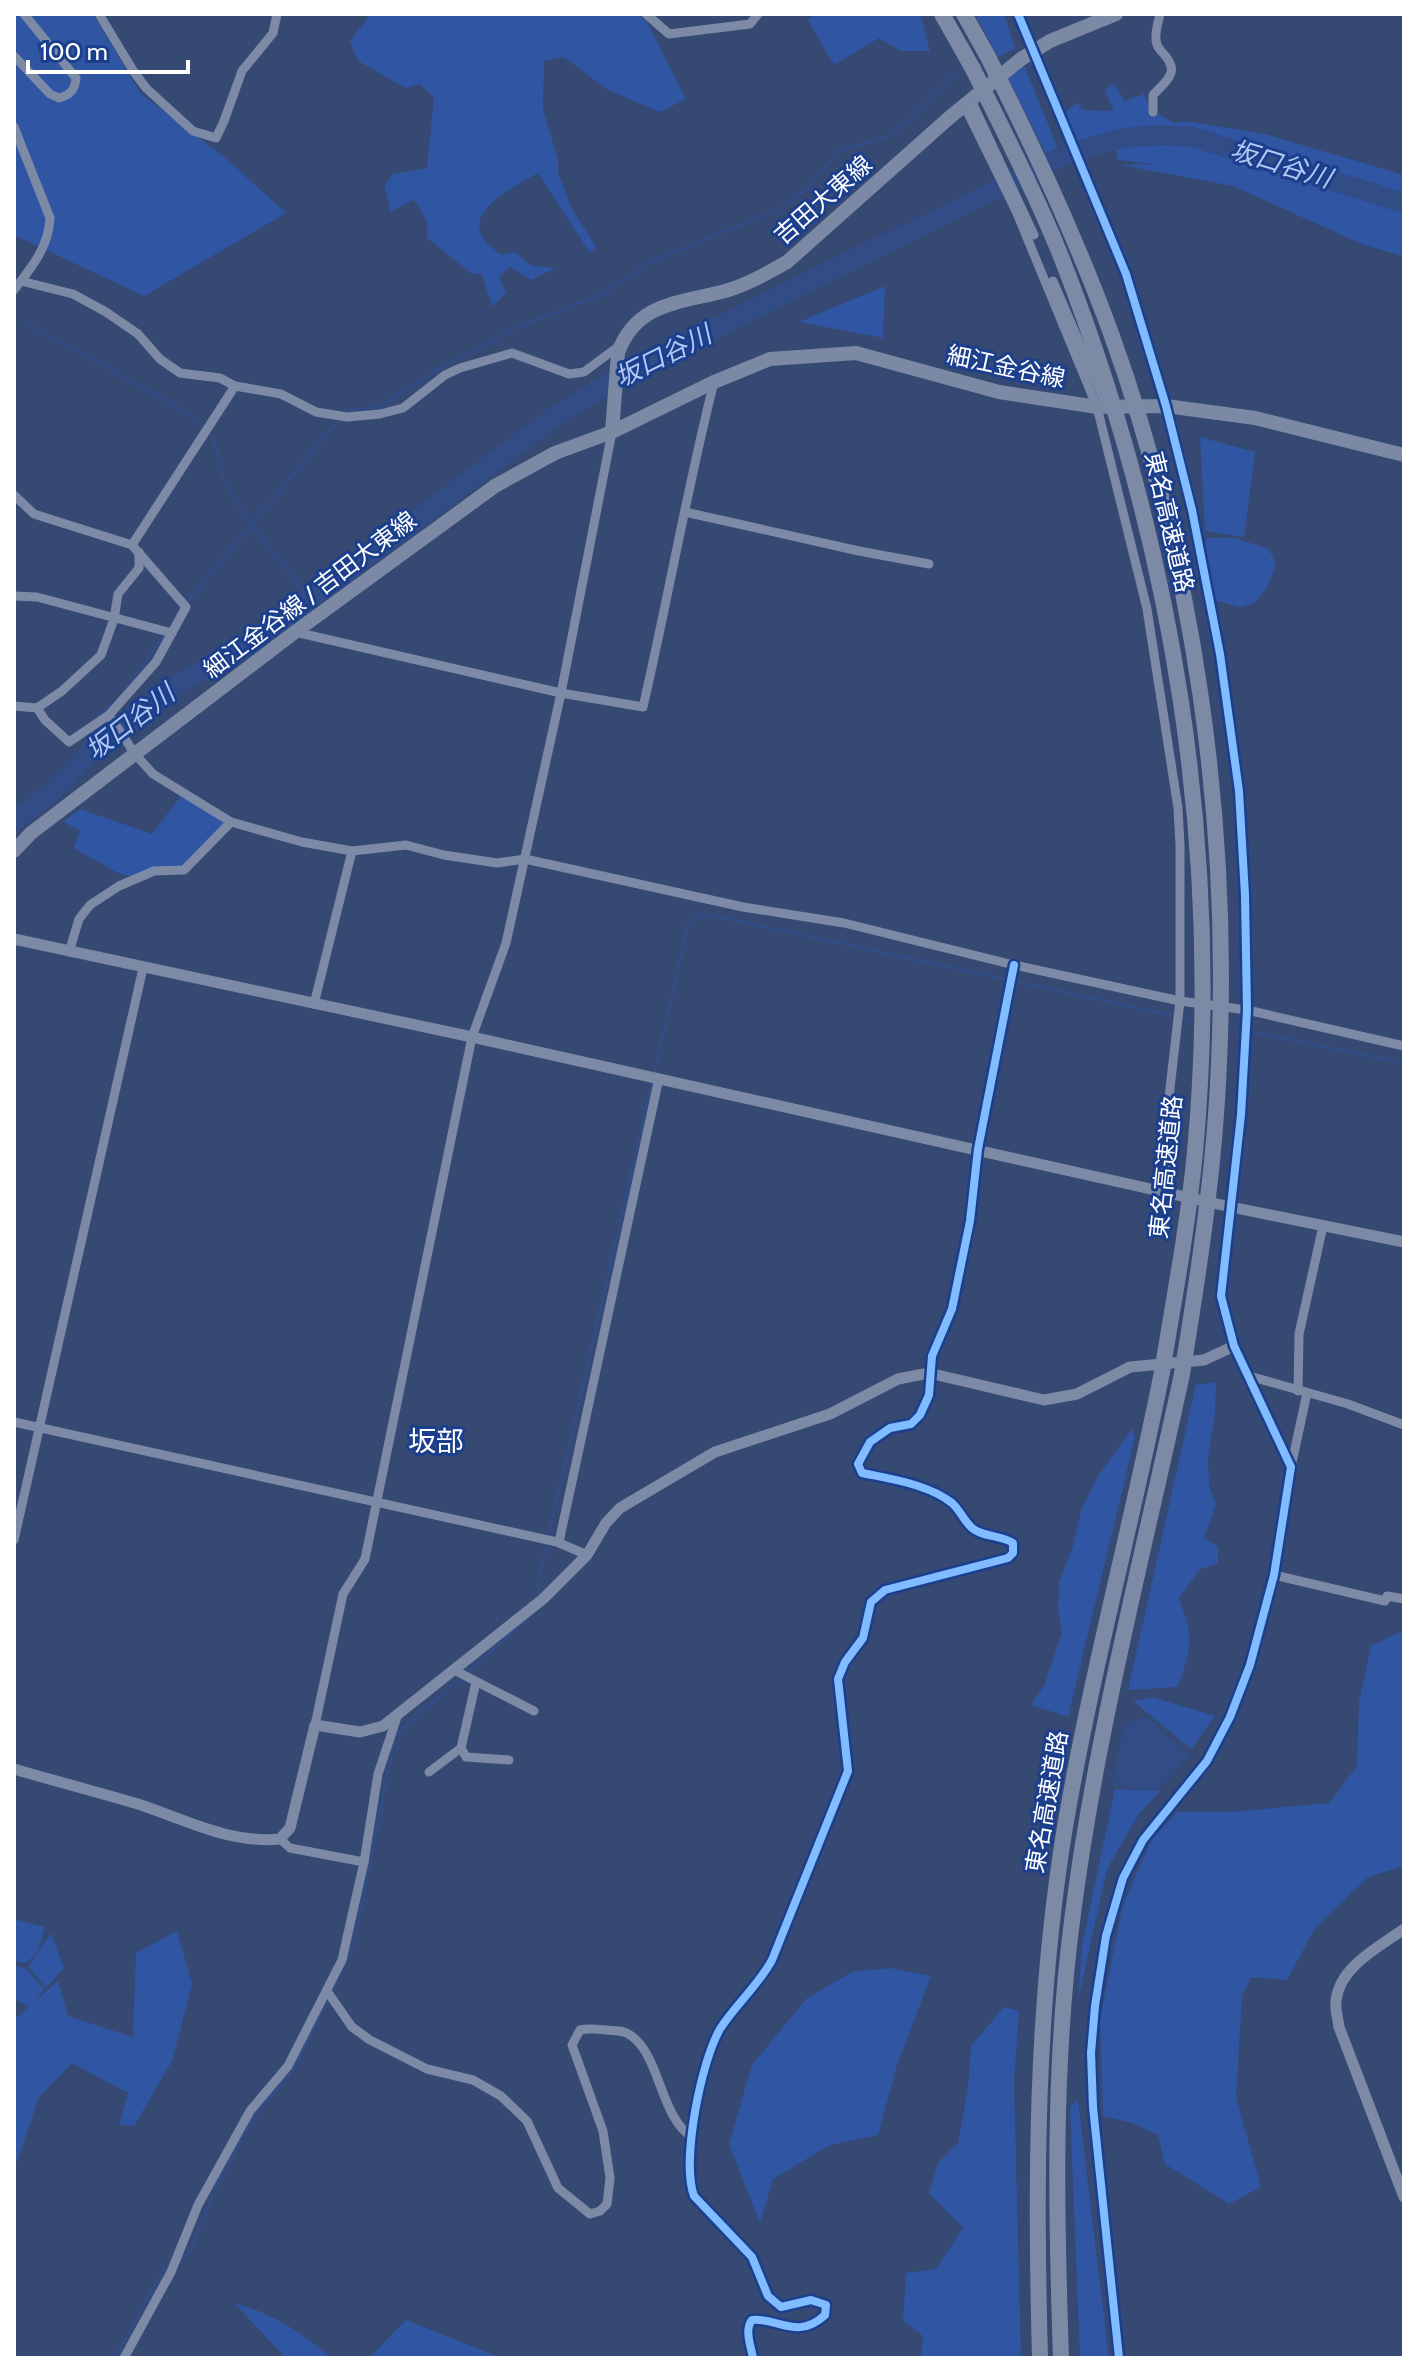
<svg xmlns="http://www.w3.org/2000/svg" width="1418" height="2372" font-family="Cabin,'Noto Sans JP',sans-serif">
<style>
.green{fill:#2f55a3}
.water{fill:#324c85}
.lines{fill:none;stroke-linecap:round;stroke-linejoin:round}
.stream{stroke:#324c85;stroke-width:3}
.river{stroke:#324c85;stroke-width:20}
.minor{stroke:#7c8aa6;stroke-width:9}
.tertiary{stroke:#7c8aa6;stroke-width:11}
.primary{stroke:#7b89a5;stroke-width:14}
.motorway{stroke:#7d8aa6;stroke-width:16}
.tertiary-bridge{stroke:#7c8aa6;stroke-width:11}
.motorway-bridge{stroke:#7d8aa6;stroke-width:16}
.cycleway-casing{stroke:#1b3f8d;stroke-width:13}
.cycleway{stroke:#80bcff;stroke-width:8}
.labels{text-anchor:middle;stroke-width:6;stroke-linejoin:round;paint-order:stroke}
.street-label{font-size:24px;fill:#fff;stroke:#1b3f8d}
.water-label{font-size:26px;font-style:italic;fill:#b3c9f5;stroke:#1b3f8d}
.quarter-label{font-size:28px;fill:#fff;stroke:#1b3f8d}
</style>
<rect width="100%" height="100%" fill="#354973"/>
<g class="green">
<path d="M14,14h79l48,80 82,62 63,57 -142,83 -130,-61z"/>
<path d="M371,14h267l10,10 38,75 -26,13 -52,-22 -44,-33 -20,4 -1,48 15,51v13l13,34 25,40 -6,6 -52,-80c-20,12 -73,36 -55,65 3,6 13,12 18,17l14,-3 17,14 24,2 -25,12 -21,-13 -11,10 7,15 -13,15 -12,-34 -9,1 -45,-36v-16l-13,-23 -23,13 -7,-26 9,-12 34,-6 7,-70 -14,-14 -15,4 -47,-27 -8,-20z"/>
<path d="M816,14h104l10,37h-29l-22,-13 -45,27 -26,-45z"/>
<path d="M975,14h29l11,34 -17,9z"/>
<path d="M1024,65l35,86 -13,3 -41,-82z"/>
<path d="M1114,83l11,18 19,-7 6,15 24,14 11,-2 80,13 139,41v82l-42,-13 -129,-58 -112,-21 33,-1 -36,-4 -6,-28 -24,12 -11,-5 -12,-27 13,-10 4,8 32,1 -9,-20z"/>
<path d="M885,286l-2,52 -84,-16z"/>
<path d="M1200,437l55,15 -11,85 -39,-6z"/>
<path d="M1206,538h29l34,11 7,15 -9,23 -12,16 -15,4 -31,-8z"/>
<path d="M183,793l44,29 -43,48 -48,8 -18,-5 -44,-25 6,-18 -17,-8 17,-13 72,25z"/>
<path d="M1216,1382l-1,31 -7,45 1,28 7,18 -12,34 14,9v16l-19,7 -20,28c15,42 13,48 -1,89l-50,3 68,-305z"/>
<path d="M1132,1429l3,8 -67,280 -37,-12 14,-21 17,-52 -4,-22 1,-27 14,-37 9,-38 16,-32z"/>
<path d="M1404,1630v236l-36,11 -53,51 -28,52 -36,-3 -9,19 -6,101 25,90 -32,17 -64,-40 -7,-29 -26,-12 -29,-7 -3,-97 23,-114 28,-64 26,-29h54l98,-9 28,-37 2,-64 12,-56z"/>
<path d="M1152,1697l63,19 -24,33 -58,-48z"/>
<path d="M1115,1789l45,2 -21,23 -32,55 -29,132 4,-55z"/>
<path d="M14,1919l31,8 -7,24 -11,12 -13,-2z"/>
<path d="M177,1931l15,53 -20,77 -38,65 -15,-1 9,-32 -56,-30 -33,34 -25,73v-150l15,-14 -15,-7v-33l11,2 19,21 -9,12 23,-20 10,35 65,21 3,-84z"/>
<path d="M51,1933l13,35 -18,20 -18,-21z"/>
<path d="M890,1968l41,8 -34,89 -19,70 -48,10 -57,34 -13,44 -31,-79 23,-79 55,-67 45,-26z"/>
<path d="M1004,2007l15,4 -5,71 7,276h-100l2,-22 -20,-15 3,-48 30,-4 27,-41 -34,-35 9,-30 20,-20 10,-55 3,-42z"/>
<path d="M1078,2100l31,258h-29l-10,-251z"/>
<path d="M234,2303c42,12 64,27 97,55h-45z"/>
<path d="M406,2320l95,38h-132z"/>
</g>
<path class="water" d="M1146,1717l44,38 -33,36 -45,-6 12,-61z"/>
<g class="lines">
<g class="stream">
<path d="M22,320l173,97 17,18 12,43 8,18 20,29 57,73"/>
<path d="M346,411l32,-4 73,-45 67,-35 85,-33 45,-31 129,-53 32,-23 30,-37 47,-13 17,-11 61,-60"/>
<path d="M185,605l150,-181"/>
<path d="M125,690l40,-56"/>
<path d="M93,719l20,-15"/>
<path d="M102,730l5,6"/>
<path d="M1228,1027l16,4"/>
<path d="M1251,1032l153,31"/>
<path d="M654,1074l34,-150 13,-9h9l487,106"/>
<path d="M538,1597v-15l114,-500"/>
<path d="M467,1673l71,-64"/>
<path d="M180,2259l10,-6 24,-62 37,-70 44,-54 59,-123 41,-208 66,-58"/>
<path d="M115,2358l48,-88 7,-4"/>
</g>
<path class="river" d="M14,821l41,-32 52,-53 78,-56 61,-33 307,-229 53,-33 170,-87 294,-145 53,-15 37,-3 33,2 211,66"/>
<g class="minor">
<path d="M99,14l35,58 12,16 47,43 23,7 8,-17 18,-50 31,-38 4,-19"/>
<path d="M646,14l23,20 81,-10 8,-10"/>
<path d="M14,56l36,38 9,4c11,-3 16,-8 17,-20l-52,-64"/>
<path d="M971,100l63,135"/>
<path d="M964,105l52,106 81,196 50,202 31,199 2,37v156l-11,96 -4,94"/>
<path d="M1153,112v-17c15,-16 28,-23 9,-43 -4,-5 -5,-5 -6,-12 -1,-8 2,-18 4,-26"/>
<path d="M14,127l36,91c-1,29 -19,50 -36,72"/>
<path d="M21,281l52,13 33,18 32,22 22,25 20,14 40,5 15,8 46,8 35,18 31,5 33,-3 23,-6 42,-33 15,-7 52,-15 57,21 15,-2 35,-26"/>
<path d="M1053,281l51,119"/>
<path d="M14,495l20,19 98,31 54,62 -30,55 -47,53 -40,27 -24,-22 -8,-12 -23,-2"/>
<path d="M685,512l174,39 70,13"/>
<path d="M132,545l103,-159"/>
<path d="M14,596l23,1 135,36"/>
<path d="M295,632l266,61 82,14c25,-108 44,-218 71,-325"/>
<path d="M37,708l25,-17 39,-36 13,-36 4,-25 21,-26v-16"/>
<path d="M109,715l26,39 18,20 78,48 71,20 50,9 54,-6 38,10 53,8 28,-4 218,48 101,16 170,42 166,36 67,9 157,36"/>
<path d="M69,952l10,-33 11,-14 29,-19 35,-15 30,-1 47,-48"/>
<path d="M314,1004l38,-153"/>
<path d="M1249,1376l99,28 56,21"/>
<path d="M1298,1391l1,-57 24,-108"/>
<path d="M14,1422l543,120 30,13"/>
<path d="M1291,1467l16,-74"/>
<path d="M14,1540l129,-572"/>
<path d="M559,1542l100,-464"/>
<path d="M1274,1575l111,26 2,-5 17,3"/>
<path d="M454,1670l80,41"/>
<path d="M476,1682l-15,66 5,9 43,3"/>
<path d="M315,1725l28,-131 22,-35 107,-522 34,-94 55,-250 51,-261"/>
<path d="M429,1772l32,-24"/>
<path d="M280,1839l10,9 74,14"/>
<path d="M327,1991l25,36 18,13 57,29 46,11 28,16 26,25 31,67 32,26 10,-3 7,-7 3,-26 -7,-47 -31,-86 8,-15c9,-2 17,-1 26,0 8,1 18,0 24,5 30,19 30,82 62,102"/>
<path d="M124,2358l47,-86 27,-67 52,-94 38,-45 54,-106 22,-98 14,-88 19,-57"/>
<path d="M753,2358c-2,-12 -9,-28 -1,-38 26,-3 45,21 73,-5l1,-10 -15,-5 -30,7 -13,-11 -16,-39 -58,-61c-13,-35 7,-134 26,-167 15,-24 38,-43 52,-69l76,-189 -10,-92 7,-17 18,-24 8,-36 14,-12 123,-32 5,-5v-10c-12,-8 -31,-6 -41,-15 -8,-7 -12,-18 -20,-25 -24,-19 -62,-24 -90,-30l-4,-9 12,-22 20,-14 21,-4 9,-9 9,-20 3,-39 20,-47 18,-88 8,-72 36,-184"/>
</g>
<g class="tertiary">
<path d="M1044,76l82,198 40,132 26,104 28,144 19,137 6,104 2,115 -6,105 -20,181 13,50 57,121 -17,108 -24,90 -20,52 -23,44 -64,79 -20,38 -17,58 -11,70 -4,47 2,54 26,251"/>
<path d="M14,939l458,98 759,170 173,35"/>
<path d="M14,1769c41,12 83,23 124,35 46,15 91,40 142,35l10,-11 25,-103 45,7 23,-6 160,-127 44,-44 19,-32 14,-15 95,-56 115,-38 68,-35 31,-6 115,27 33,-6 53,-27 74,-7 30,-14"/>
<path d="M1404,1929c-25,18 -65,38 -68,72 -1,8 2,18 3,26l65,170"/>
</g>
<g class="primary">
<path d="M612,432l6,-79c18,-51 63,-50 107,-62 22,-6 42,-18 62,-29l163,-145 71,-58 29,-18 66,-27"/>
<path d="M14,851l17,-18 264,-201 200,-146 60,-33 57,-21 102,-50 56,-23 86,-6 143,39 98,15 69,-1 89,12 149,37"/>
</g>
<g class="motorway">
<path d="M942,14l31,55"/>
<path d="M964,14l23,41"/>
<path d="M1040,2358c-5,-178 -4,-355 25,-531 26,-153 67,-303 97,-455"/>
<path d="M1061,2358c-5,-146 -8,-291 11,-437 23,-184 71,-365 110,-547"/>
</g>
<path class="tertiary-bridge" d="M1018,14l26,62"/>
<g class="motorway-bridge">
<path d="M987,55c47,92 90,185 125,281 82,228 118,485 107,726 -4,105 -20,209 -37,312"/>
<path d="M973,69c31,63 63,125 89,190 110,282 161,589 133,893 -7,73 -21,147 -33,220"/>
</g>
<defs>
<g id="cycleway">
<path d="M1018,14l108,260 40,132 26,104 28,144 19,137 6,104 2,115 -6,105 -20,181 13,50 57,121 -17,108 -24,90 -20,52 -23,44 -64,79 -20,38 -17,58 -11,70 -4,47 2,54 26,251"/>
<path d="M753,2358c-2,-12 -9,-28 -1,-38 26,-3 45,21 73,-5l1,-10 -15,-5 -30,7 -13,-11 -16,-39 -58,-61c-13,-35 7,-134 26,-167 15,-24 38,-43 52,-69l76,-189 -10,-92 7,-17 18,-24 8,-36 14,-12 123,-32 5,-5v-10c-12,-8 -31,-6 -41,-15 -8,-7 -12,-18 -20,-25 -24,-19 -62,-24 -90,-30l-4,-9 12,-22 20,-14 21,-4 9,-9 9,-20 3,-39 20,-47 18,-88 8,-72 36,-184"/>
</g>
</defs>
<use href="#cycleway" class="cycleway-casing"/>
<use href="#cycleway" class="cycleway"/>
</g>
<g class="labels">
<g class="street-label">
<text transform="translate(823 200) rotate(-41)" y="8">吉田大東線</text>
<text transform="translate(1006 367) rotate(12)" y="8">細江金谷線</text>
<text transform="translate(1169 522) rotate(77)" y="8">東名高速道路</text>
<text transform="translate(310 595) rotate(-37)" y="8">細江金谷線 / 吉田大東線</text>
<text transform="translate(1166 1167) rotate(-84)" y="8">東名高速道路</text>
<text transform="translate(1047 1802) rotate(-80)" y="8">東名高速道路</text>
</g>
<g class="water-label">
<text transform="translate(1281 164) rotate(17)" y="9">坂口谷川</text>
<text transform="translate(663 356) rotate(-27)" y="9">坂口谷川</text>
<text transform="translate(130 722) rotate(-38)" y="9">坂口谷川</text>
</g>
<g class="quarter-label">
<text x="436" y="1451">坂部</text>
</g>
</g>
<rect width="1418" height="2372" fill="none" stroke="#ffffff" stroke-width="32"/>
<path d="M28 60v12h160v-12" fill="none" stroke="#ffffff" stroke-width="4"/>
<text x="40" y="60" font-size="24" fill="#ffffff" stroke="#1b3f8d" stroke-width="6" paint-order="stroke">100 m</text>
</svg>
